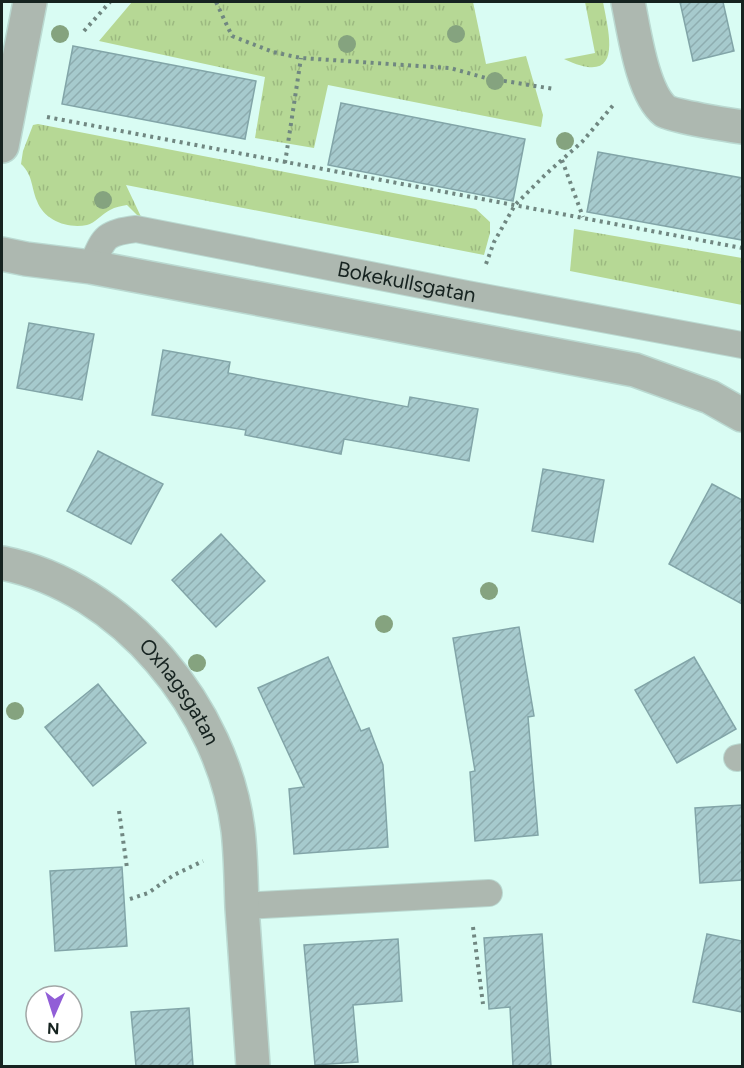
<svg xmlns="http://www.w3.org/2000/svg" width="744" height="1068" font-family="Figtree,sans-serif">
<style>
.grass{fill:url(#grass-tufts)}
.building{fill:url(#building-hatch);stroke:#82a5a8;stroke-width:1.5}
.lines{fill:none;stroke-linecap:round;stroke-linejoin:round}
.service-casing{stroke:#bad9d1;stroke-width:28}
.minor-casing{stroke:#bad9d1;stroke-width:36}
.path{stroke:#708781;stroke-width:4;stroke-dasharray:3 4.5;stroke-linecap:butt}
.service{stroke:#adb8b0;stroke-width:26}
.minor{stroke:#adb8b0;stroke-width:33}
.tree{fill:#85a37f}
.labels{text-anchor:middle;stroke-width:5;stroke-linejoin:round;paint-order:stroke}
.street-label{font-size:21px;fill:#162320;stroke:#fff}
</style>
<defs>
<pattern id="grass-tufts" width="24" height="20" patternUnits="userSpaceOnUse" patternTransform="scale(1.5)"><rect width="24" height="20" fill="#b6d895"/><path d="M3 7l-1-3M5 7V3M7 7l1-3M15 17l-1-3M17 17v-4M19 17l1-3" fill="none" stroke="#9cb980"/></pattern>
<pattern id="building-hatch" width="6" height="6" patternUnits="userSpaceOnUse" patternTransform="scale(1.5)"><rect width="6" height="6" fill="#a6cacd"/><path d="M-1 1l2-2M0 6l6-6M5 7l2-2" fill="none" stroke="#8eadb0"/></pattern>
</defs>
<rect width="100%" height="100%" fill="#d9fcf3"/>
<g class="grass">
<path d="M132,2h341l13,62 40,-8 17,59 -2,12 -213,-42 -14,63 -59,-10 10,-61 -166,-36z"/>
<path d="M585,2h18c7,36 20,85 -39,57l31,-6z"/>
<path d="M38,124l438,85 14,13v11l-6,22 -358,-70 17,36 -16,-16c-5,1 -12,2 -17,5 -8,4 -15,13 -23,15 -20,4 -43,-5 -50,-24 -6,-14 -4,-26 -16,-37l2,-13 10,-26z"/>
<path d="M574,229l168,29v47l-172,-34z"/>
</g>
<g class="building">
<path d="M680,2h43l11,49 -41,10z"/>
<path d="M73,46l183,35 -11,58 -183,-35z"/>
<path d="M341,103l184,36 -12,62 -185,-36z"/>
<path d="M598,152l144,26v62l-155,-28z"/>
<path d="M29,323l65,11 -12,66 -65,-12z"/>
<path d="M163,350l67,12 -2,11 180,34 2,-10 68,12 -9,52 -125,-22 -3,15 -96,-19 1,-5 -94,-15z"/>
<path d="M98,451l65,33 -32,60 -64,-33z"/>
<path d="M543,469l61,11 -11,62 -61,-11z"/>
<path d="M712,484l30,16v104l-73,-40z"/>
<path d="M221,534l44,47 -49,46 -44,-47z"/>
<path d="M519,627l15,89 -6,1 10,118 -63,6 -5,-69 5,-1 -22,-133z"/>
<path d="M328,657l33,74 8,-3 14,37 5,82 -94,7 -5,-65 15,-2 -46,-99z"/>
<path d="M694,657l42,72 -59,34 -42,-73z"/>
<path d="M98,684l48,59 -53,43 -48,-59z"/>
<path d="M742,805v75l-42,3 -5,-75z"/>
<path d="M122,867l5,79 -72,5 -5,-80z"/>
<path d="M542,934l9,132h-38l-3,-59 -21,2 -5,-71z"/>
<path d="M707,934l35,7v71l-49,-10z"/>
<path d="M398,939l4,62 -49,4 5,57 -43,3 -11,-120z"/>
<path d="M189,1008l4,58h-57l-5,-54z"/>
</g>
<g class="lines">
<defs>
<g id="service">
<path id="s1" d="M91,267c13,-29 12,-34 45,-38l331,65 275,51"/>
<path d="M737,758l5,-1"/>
<path d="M242,906l247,-13"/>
</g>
<g id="minor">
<path d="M628,2c6,28 14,91 37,109 7,5 64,14 77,16"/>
<path d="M2,146l28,-144"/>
<path d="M2,254l24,5 65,8 544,103 75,27 32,18"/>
<path id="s2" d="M2,563c121,24 221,146 236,267 3,25 3,52 4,77 4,53 7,106 11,159"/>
</g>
</defs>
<use href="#service" class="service-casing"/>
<use href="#minor" class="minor-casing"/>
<g class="path">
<path d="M216,2l16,34 41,16 28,6 149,10 36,10 68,11"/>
<path d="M84,31l26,-29"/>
<path d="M47,117l695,131"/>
<path d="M562,160l21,57"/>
<path d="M285,163l16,-105"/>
<path d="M486,264l8,-22 21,-37 32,-32 35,-31 33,-39"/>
<path d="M119,811l8,57"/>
<path d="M130,899l18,-6 26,-18 29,-14"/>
<path d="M473,927l10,77"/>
</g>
<use href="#service" class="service"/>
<use href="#minor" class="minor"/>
</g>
<g class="tree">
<circle cx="60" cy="34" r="9"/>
<circle cx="456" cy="34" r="9"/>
<circle cx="347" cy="44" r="9"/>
<circle cx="495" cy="81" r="9"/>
<circle cx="565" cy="141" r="9"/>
<circle cx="103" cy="200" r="9"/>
<circle cx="489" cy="591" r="9"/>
<circle cx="384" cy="624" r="9"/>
<circle cx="197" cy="663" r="9"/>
<circle cx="15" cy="711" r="9"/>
</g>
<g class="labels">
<g class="street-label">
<text dy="7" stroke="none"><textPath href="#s1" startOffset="340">Bokekullsgatan</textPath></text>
<text dy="7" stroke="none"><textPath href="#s2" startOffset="226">Oxhagsgatan</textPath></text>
</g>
</g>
<rect width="744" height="1068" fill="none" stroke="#162320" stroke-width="6"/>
<g transform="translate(54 1014) rotate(183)"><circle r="28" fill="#ffffff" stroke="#a2a7a6" stroke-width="1.5"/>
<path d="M0-4.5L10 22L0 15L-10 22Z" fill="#915ed7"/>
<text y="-9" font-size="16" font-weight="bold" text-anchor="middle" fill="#162320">N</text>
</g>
</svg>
